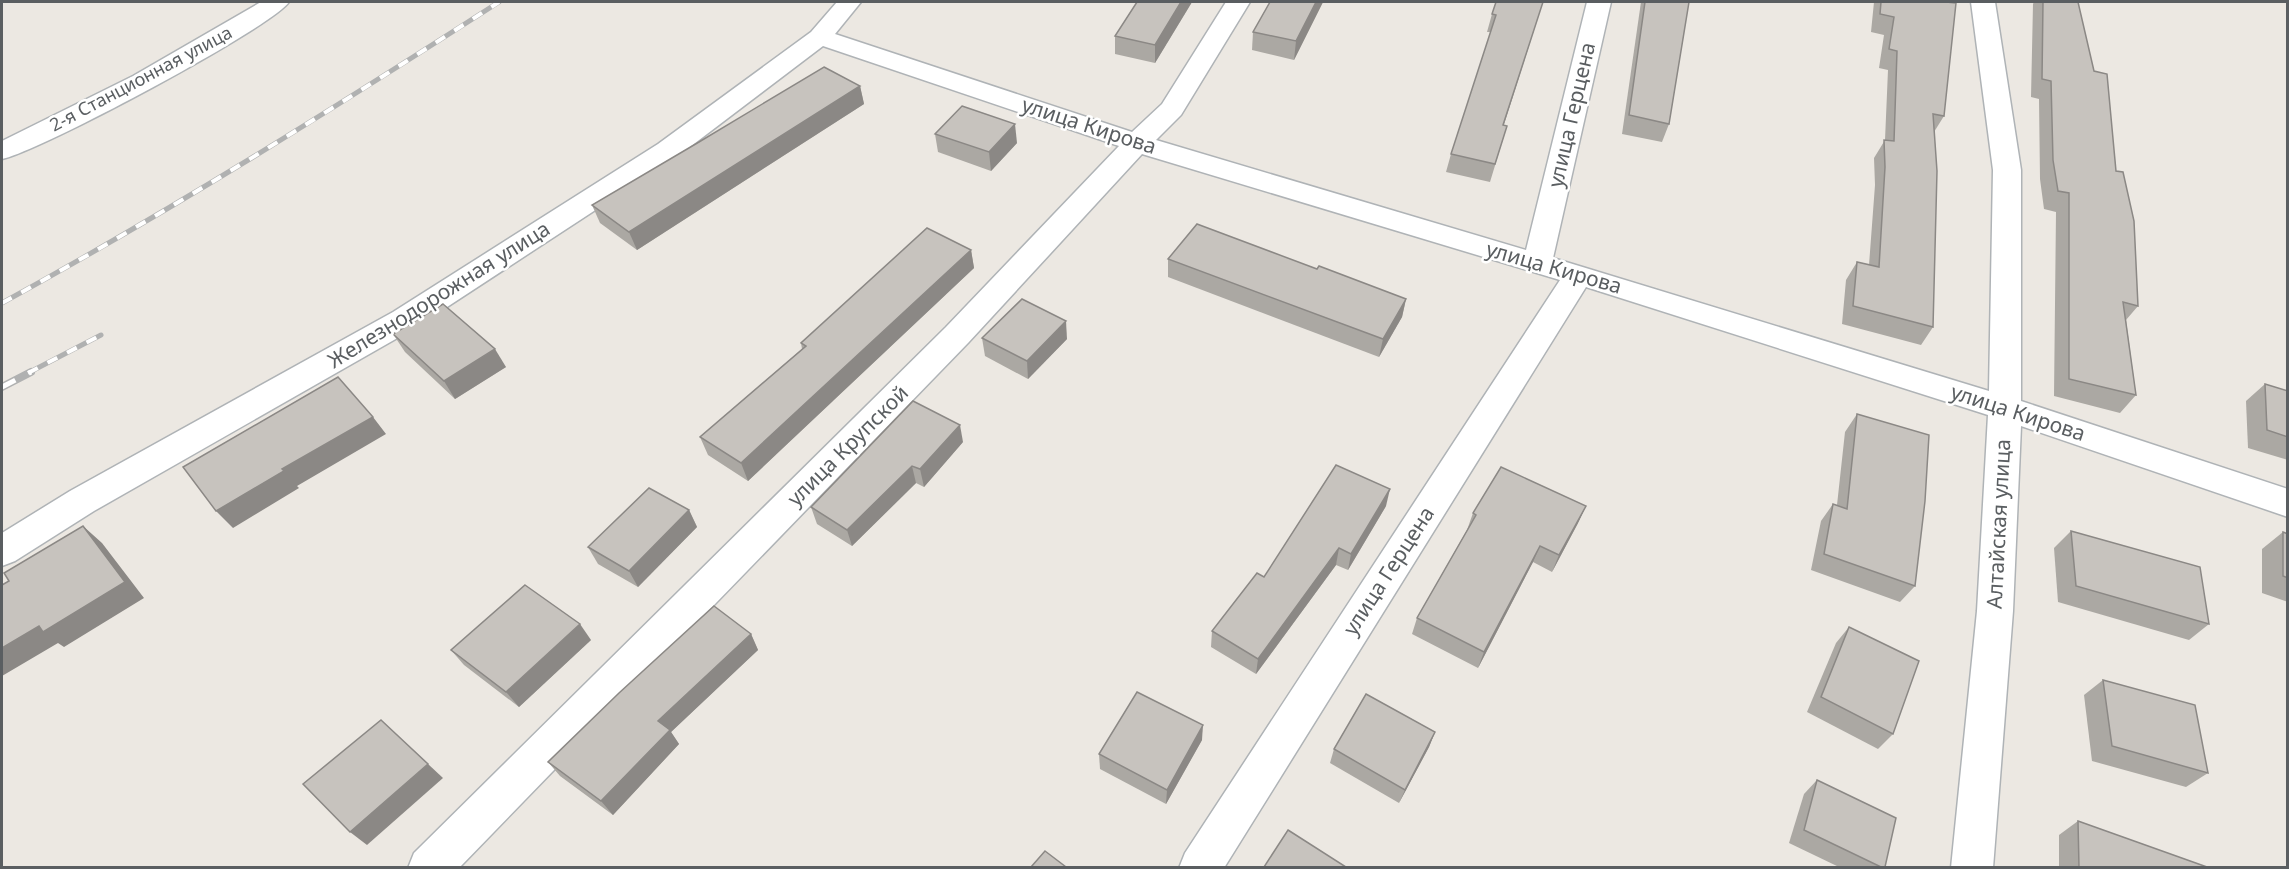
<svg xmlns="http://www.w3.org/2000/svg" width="2289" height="869" font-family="'Noto Sans',sans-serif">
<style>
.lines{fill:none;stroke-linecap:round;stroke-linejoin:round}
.minor-casing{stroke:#afb3b6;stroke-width:3}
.minor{fill:#fff;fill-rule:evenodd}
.rail-far1-casing{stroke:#b0b1b1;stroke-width:5}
.rail-casing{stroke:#b0b1b1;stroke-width:8}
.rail-far1{stroke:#fff;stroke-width:4;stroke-dasharray:11;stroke-linecap:butt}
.rail{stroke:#fff;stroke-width:5;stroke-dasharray:15;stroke-linecap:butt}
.wall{fill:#aba8a3}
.shaded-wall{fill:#8b8885}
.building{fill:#c7c3be;stroke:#8b8885;stroke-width:1.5}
.labels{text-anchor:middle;stroke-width:5;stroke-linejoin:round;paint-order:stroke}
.far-street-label{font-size:18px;fill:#5a5e61;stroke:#fff}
.street-label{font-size:21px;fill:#5a5e61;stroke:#fff}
</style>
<rect width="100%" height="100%" fill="#ece8e2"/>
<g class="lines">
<defs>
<g id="minor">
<path d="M261,2h28c-18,26 -251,150 -287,157v-18l131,-65z"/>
<path d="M837,2h24l-26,32 297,98 30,-28 64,-102h24l-69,113 -25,25 370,110 61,-248h24l-58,256 436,133 4,-221 -22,-168h24l26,168v231l267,88v28l-267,-91 -8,185 -20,257h-42l26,-257 11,-196 -402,-128 -362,581h-45l6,-15 375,-573 -418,-126 -174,189 -509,525h-51l6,-15 532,-526 173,-181 -296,-100 -145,110 -263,172 -321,183 -79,50 -13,5v-33l68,-42 323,-179 265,-168 153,-112z"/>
</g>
</defs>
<use href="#minor" class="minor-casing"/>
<use href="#minor" class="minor"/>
<defs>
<g id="rail-far1">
<path d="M2,303c170,-93 334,-196 497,-301"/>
<path d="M28,373l73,-38"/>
</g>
<path id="rail" d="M2,387l29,-15"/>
</defs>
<use href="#rail-far1" class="rail-far1-casing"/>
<use href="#rail" class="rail-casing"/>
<use href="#rail-far1" class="rail-far1"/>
<use href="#rail" class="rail"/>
</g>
<g class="wall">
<path d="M1192,2l-37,61 -40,-9v-18z"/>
<path d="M1270,2h53l-29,58 -42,-10 1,-18z"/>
<path d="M1496,2l8,123 3,1 -17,56 -44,-10 5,-18 40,-122h-4l5,-18z"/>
<path d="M1641,2h48l-20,122 -7,18 -40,-8z"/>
<path d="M1874,2h72l-2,114 -10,16 -1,195 -12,18 -79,-21 4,-44 11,-18 12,3 6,-80 -1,-27 11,-18 3,-70 -9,-2 5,-33 -13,-3z"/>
<path d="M2034,2h44l38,169 22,135 -12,14 10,75 -16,18 -66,-17 2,-184 -12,-3 -4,-30 -1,-80 -8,-2 2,-93z"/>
<path d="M860,86l4,18 -227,146 -37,-27 -8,-18z"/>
<path d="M935,134l82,9 -26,28 -53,-19z"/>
<path d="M971,250l3,18 -226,213 -40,-26 -8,-18 102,-88 -1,-6z"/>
<path d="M1168,259l149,10 89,30 -4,18 -23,40 -211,-80z"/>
<path d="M393,334l113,33 -51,32 -50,-47z"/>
<path d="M982,338l85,1 -39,40 -43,-23z"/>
<path d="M2265,384l23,7v69l-40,-12 -2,-47z"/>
<path d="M1857,414l58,172 -15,16 -89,-32 10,-49 12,-17 4,1 8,-73z"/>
<path d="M963,442l-39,45 -8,-4 -64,63 -35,-22 -6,-17z"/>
<path d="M1386,506l-38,64 -12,-5 -80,109 -45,-27 1,-16 52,-54z"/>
<path d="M1586,506l-8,17 -26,49 -19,-10 -55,106 -66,-34 5,-16 50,-88 6,-17z"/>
<path d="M689,510l8,17 -59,60 -40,-23 -10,-17z"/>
<path d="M2071,531l138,93 -20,16 -131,-38 -4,-54z"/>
<path d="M2283,532l5,2v68l-26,-9v-44z"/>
<path d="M1849,627l44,107 -15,15 -71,-37 29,-69z"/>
<path d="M751,634l7,16 -87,82 8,12 -66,71 -53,-39 -12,-14z"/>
<path d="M591,640l-72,67 -55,-42 -13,-15z"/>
<path d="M2103,680l105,93 -22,14 -94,-26 -8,-66z"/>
<path d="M1435,732l-6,15 -30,56 -69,-40 4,-14z"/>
<path d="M1202,740l-36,64 -66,-35 -1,-15z"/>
<path d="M1817,780l68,87h-46l-50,-24 15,-49z"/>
<path d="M2078,821l129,46h-148v-32z"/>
</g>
<g class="shaded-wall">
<path d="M1181,2h11l-37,61v-18z"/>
<path d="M1316,2h7l-29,58 2,-19z"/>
<path d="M1543,2l-45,141 5,-18z"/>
<path d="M860,86l4,18 -227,146 -8,-18z"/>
<path d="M1015,124l2,19 -26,28 -2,-19z"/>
<path d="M971,250l3,18 -226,213 -7,-18z"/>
<path d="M1406,299l-4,18 -23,40 4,-18z"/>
<path d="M1066,321l1,18 -39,40 -1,-18z"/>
<path d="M495,349l11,18 -51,32 -11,-18z"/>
<path d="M373,417l13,17 -89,52 2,2 -66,40 -17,-17 66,-42z"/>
<path d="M960,425l3,17 -39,45 -4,-18z"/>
<path d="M912,466l4,17 -64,63 -5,-16z"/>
<path d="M1390,489l-4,17 -38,64 3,-16z"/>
<path d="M1586,506l-8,17 -26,49 7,-17z"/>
<path d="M689,510l8,17 -59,60 -9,-16z"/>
<path d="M83,526l19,17 42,55 -80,49 -6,-4 -56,33v-28l37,-22z"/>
<path d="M1540,546l-7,16 -55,106 6,-16z"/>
<path d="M1339,548l-3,17 -80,109 2,-15z"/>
<path d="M580,624l11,16 -72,67 -13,-15z"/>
<path d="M751,634l7,16 -87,82 8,12 -66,71 -12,-14 57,-80z"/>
<path d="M1203,725l-1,15 -36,64 1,-14z"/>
<path d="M1435,732l-6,15 -30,56 6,-13z"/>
<path d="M428,764l15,14 -76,67 -17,-13z"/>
</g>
<g class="building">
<path d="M1137,2h44l-26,43 -40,-9z"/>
<path d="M1270,2h46l-20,39 -43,-9z"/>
<path d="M1496,2h47l-40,123 4,1 -12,38 -44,-10 45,-139 -4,-1z"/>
<path d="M1645,2h44l-20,122 -40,-9z"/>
<path d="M1881,2h65l10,1 -12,113 -11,-2 4,57 -4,156 -80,-21 4,-44 22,5 6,-100 -1,-27 10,1 3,-90 -8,-2 5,-32 -14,-3z"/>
<path d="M2043,2h35l16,69 13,3 9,97 7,1 11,49 4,85 -15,-4 13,93 -67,-16v-186l-11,-2 -5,-31 -2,-79 -9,-2z"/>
<path d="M824,67l36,19 -231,146 -37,-27 107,-63z"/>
<path d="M962,106l53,18 -26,28 -54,-18z"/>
<path d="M1197,224l120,45 2,-3 87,33 -23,40 -215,-80z"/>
<path d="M927,228l44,22 -230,213 -41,-26 106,-91 -5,-3z"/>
<path d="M1022,299l44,22 -39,40 -45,-23z"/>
<path d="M443,304l52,45 -51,32 -51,-47z"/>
<path d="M338,377l35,40 -91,52 2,2 -68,40 -33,-44z"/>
<path d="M2265,384l23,7v46l-21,-7z"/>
<path d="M913,401l47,24 -40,44 -8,-3 -65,64 -36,-23z"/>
<path d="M1857,414l72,21 -4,66 -10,85 -91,-32 9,-50 14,5z"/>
<path d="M1336,465l54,24 -39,65 -12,-6 -81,111 -46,-28 45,-58 7,4z"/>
<path d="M1501,467l85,39 -27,49 -19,-9 -56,106 -67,-34 59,-103 -3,-2z"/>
<path d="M649,488l40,22 -60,61 -41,-24z"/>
<path d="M83,526l42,56 -82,50 -4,-6 -37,22v-63l7,-4 -5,-8z"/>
<path d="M2071,531l129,36 9,57 -133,-38z"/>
<path d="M2283,532l5,2v44l-5,-2z"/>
<path d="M525,585l55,39 -74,68 -55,-42z"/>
<path d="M714,606l37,28 -93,87 12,9 -69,71 -53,-39 71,-69z"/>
<path d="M1849,627l70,34 -26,73 -72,-37z"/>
<path d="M2103,680l92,25 13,68 -96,-27z"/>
<path d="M1137,692l66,33 -36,65 -68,-36z"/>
<path d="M1366,694l69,38 -30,58 -71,-41z"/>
<path d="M381,720l47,44 -78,68 -47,-48z"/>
<path d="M1817,780l79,38 -11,49h-4l-77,-37z"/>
<path d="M2078,821l129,46h-128z"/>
<path d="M1288,830l58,37h-82z"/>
<path d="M1045,851l21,16h-35z"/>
</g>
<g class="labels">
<g class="far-street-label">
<text transform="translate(141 79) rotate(-28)" y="6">2-я Станционная улица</text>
</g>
<g class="street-label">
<text transform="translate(1572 115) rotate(-77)" y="7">улица Герцена</text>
<text transform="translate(1089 126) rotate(18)" y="7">улица Кирова</text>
<text transform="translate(1554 268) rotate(16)" y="7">улица Кирова</text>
<text transform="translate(439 295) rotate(-32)" y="7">Железнодорожная улица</text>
<text transform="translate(2018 413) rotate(18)" y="7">улица Кирова</text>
<text transform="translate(848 446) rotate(-45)" y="7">улица Крупской</text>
<text transform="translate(1999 524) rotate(-87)" y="7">Алтайская улица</text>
<text transform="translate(1389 571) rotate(-57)" y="7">улица Герцена</text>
</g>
</g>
<rect width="2289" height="869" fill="none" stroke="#5a5e61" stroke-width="6"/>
</svg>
